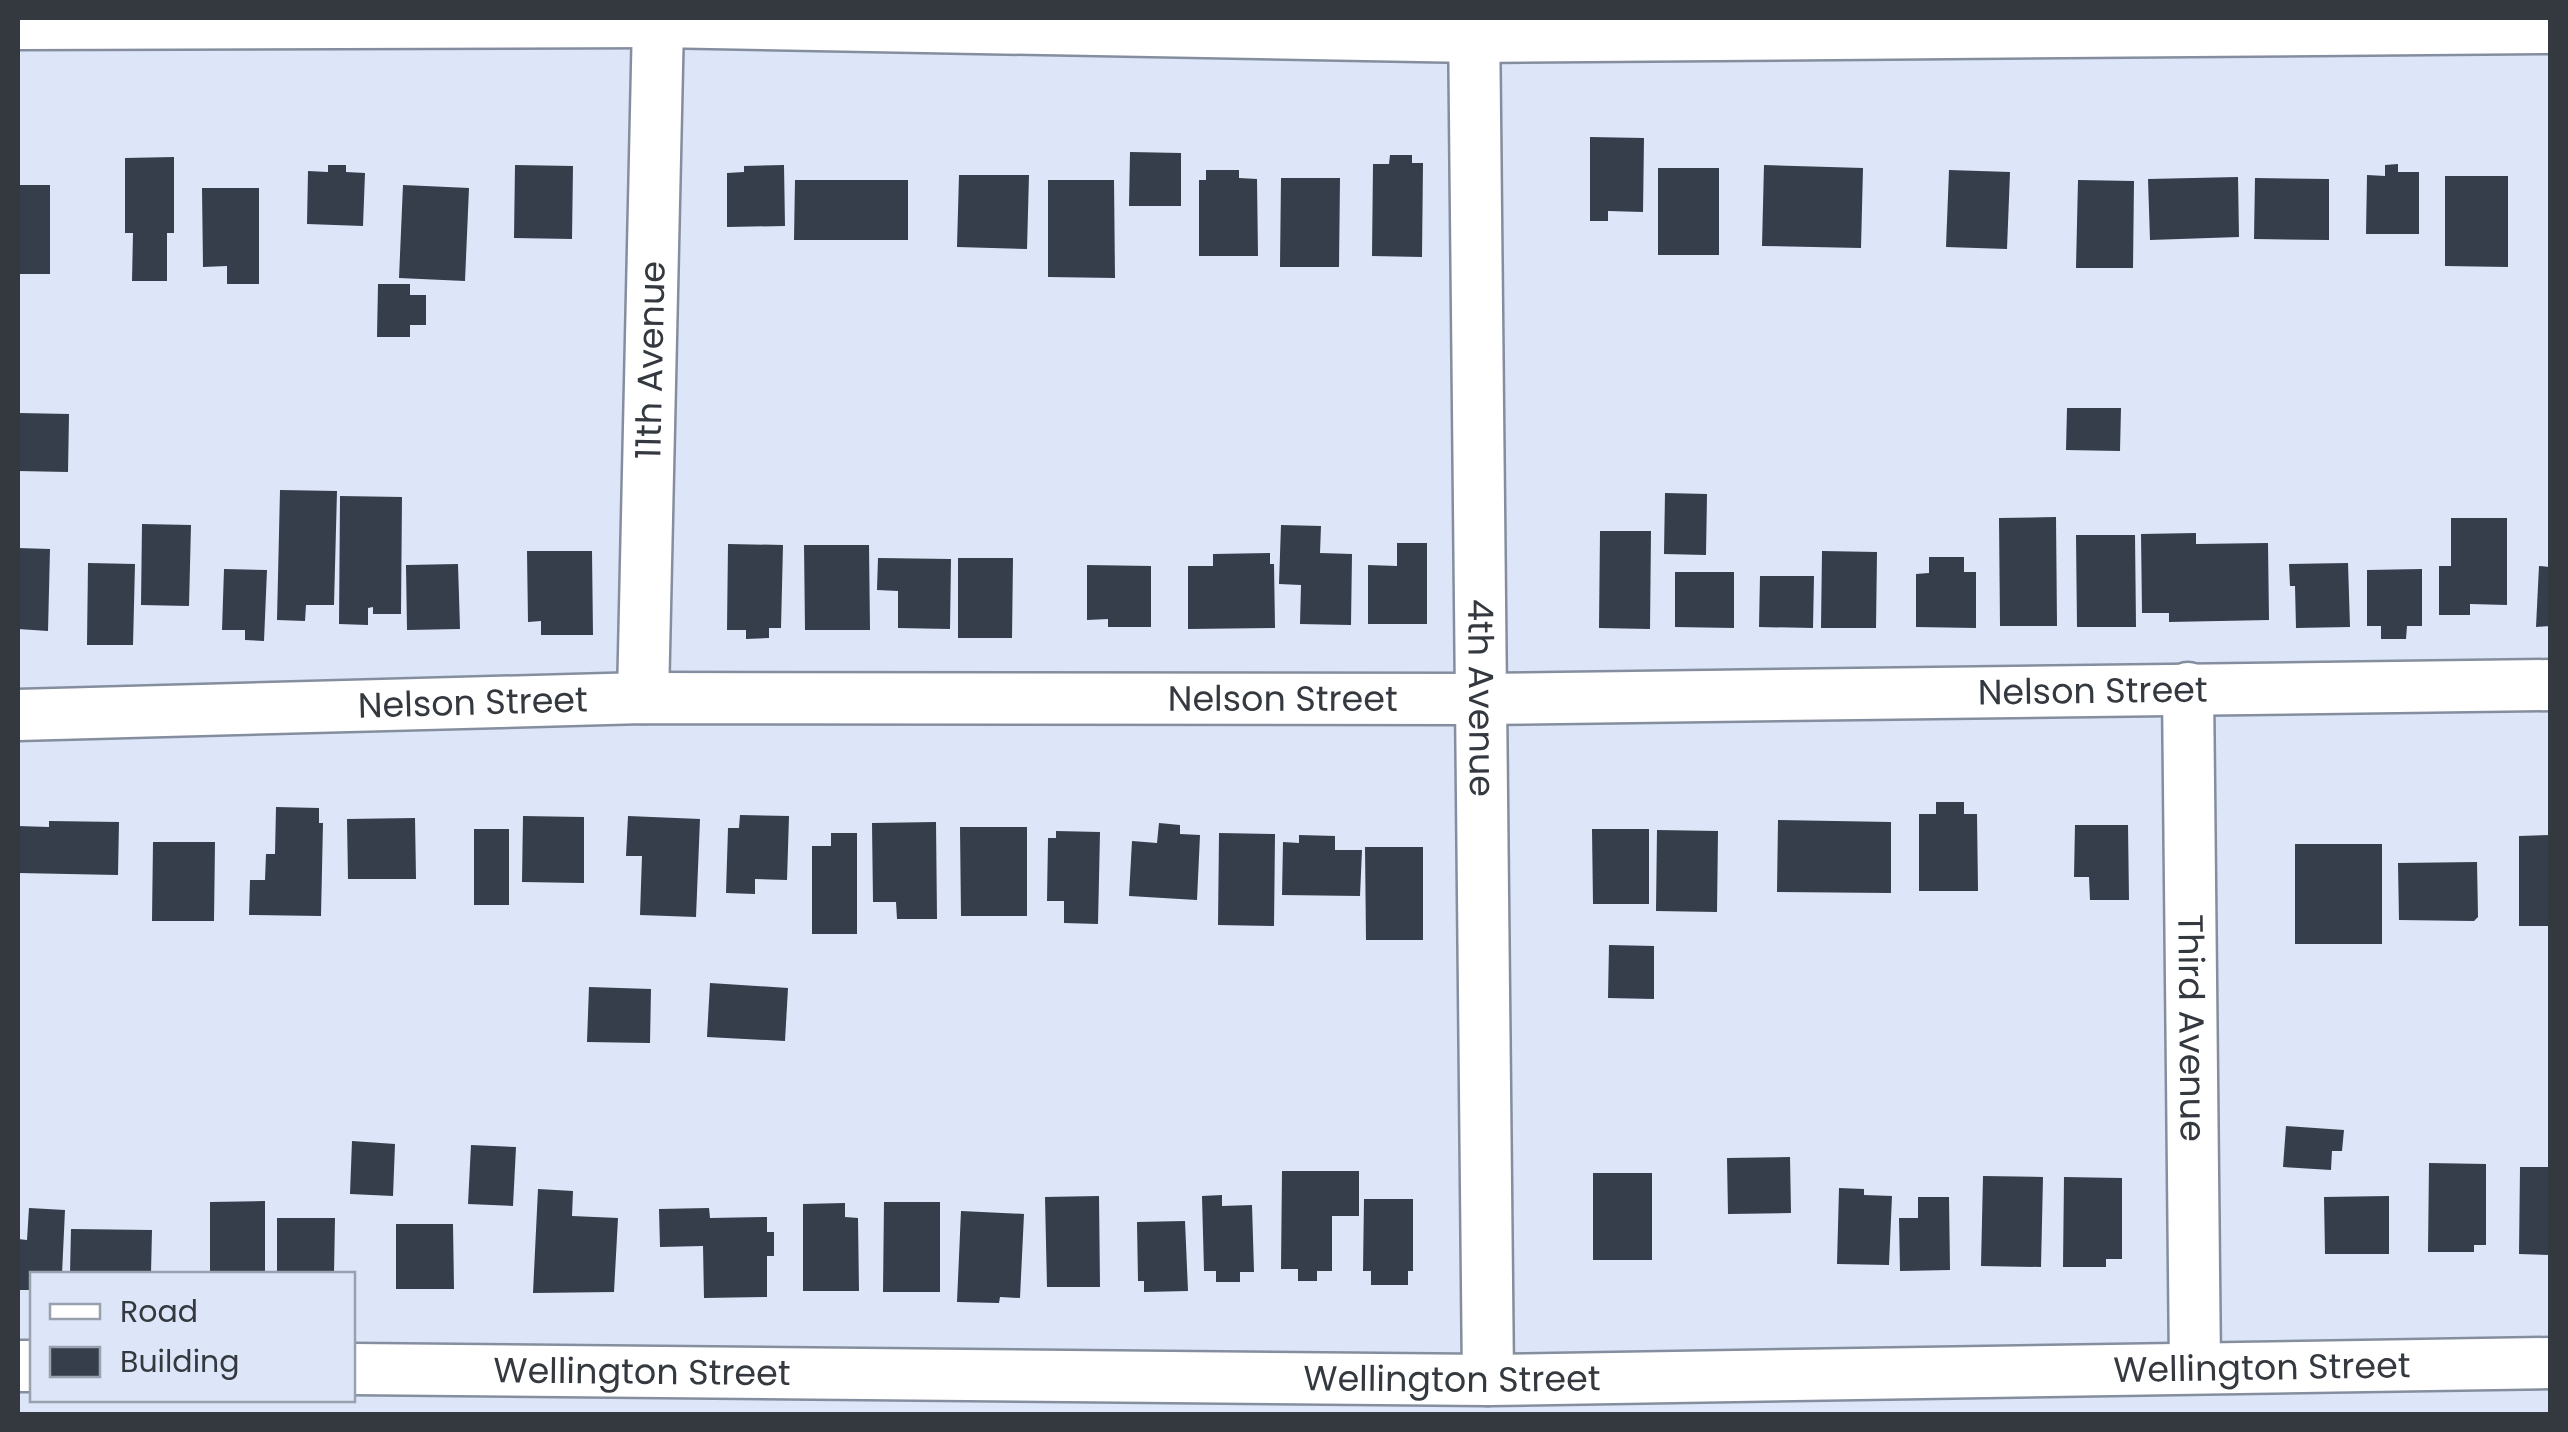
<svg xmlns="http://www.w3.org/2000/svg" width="2568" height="1432" font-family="Poppins,sans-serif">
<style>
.building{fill:#363d4b}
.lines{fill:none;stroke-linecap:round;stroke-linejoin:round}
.minor-casing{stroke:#858e9e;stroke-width:55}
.minor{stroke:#fff;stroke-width:50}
.labels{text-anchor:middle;stroke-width:10;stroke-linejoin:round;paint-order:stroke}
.street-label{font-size:35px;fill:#34383f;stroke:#dce6f8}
</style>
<rect width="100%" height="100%" fill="#dce6f8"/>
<g class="building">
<path d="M1590,137l54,1 -1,74 -35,-1v10h-18z"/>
<path d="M1130,152l51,1v53h-52z"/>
<path d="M1390,155h22v8h11l-1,94 -50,-1 1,-92h16z"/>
<path d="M174,157v76h-7v48h-35l1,-48h-8v-75z"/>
<path d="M2398,164v8h21v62h-53l1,-59 18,1v-11z"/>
<path d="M328,165h18v7l19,1 -2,53 -56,-2 1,-53 20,1z"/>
<path d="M515,165l58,1 -1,73 -58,-1z"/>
<path d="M784,165l1,61 -58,1v-54l17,-1v-6z"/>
<path d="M1764,165l99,3 -2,80 -99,-2z"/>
<rect x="1658" y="168" width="61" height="87"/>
<path d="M1206,170h33v8l18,1 1,77h-59v-76h7z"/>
<path d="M1949,170l61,2 -3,77 -61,-2z"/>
<path d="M959,175h70l-2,74 -70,-2z"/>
<path d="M2445,176h63v91l-63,-1z"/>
<path d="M2238,177l1,60 -89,3 -2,-61z"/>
<path d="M1281,178h59l-1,89h-59z"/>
<path d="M2255,178l74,1v61l-75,-1z"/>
<path d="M795,180h113v60h-114z"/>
<path d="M1048,180h66l1,98 -67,-1z"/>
<path d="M2078,180l56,1 -1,87h-57z"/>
<rect x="18" y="185" width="32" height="89"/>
<path d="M403,185l66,3 -4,93 -66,-3z"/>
<path d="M202,188h57v96h-32v-18l-24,1z"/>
<path d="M378,284h32v11h16v30h-16v12h-33z"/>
<path d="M2067,408h54l-1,43 -54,-1z"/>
<path d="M19,413l50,1 -1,58 -50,-1z"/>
<path d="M280,490l57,1 -3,114h-28l-1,16 -28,-1z"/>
<path d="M1665,493l42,1 -1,61 -42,-1z"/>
<path d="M340,496l62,1 -1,117h-28v-7l-5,1v17l-29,-1z"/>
<path d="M2056,517l1,109h-57l-1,-108z"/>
<path d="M2451,518h56v87l-37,-1v11h-31v-49h12z"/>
<path d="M142,524l49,1 -2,81 -48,-1z"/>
<path d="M1281,525l40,1 -1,27 32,1 -1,71 -51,-1 1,-39 -22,-1z"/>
<path d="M1600,531h51l-1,98 -51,-1z"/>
<path d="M2196,533v11l72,-1 1,77 -100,2v-9h-27l-1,-79z"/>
<path d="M2076,535h59l1,92h-59z"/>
<path d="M1397,543h30v81h-59v-59l29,1z"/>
<path d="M728,544l55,1 -2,83h-12v10l-23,1v-9h-19z"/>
<path d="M804,545h65l1,85h-65z"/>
<path d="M18,548l32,1 -2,82 -30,-2z"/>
<path d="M527,551h65l1,84h-52v-14l-13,1z"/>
<path d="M1822,551l55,1 -1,76h-55z"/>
<path d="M1270,553v11h4l1,64 -87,1v-63h25v-12z"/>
<path d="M1929,557h35v15h12v56l-60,-1v-53l13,-1z"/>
<path d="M878,558l73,1 -1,70 -52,-1v-37l-21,-1z"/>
<path d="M958,558h55l-1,80h-54z"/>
<path d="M88,563l47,1 -2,81h-46z"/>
<path d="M2348,563l2,64 -54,1 -1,-42h-5l-1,-22z"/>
<path d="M458,564l2,65 -53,1 -1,-65z"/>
<path d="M1087,565l64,1v61h-43v-8l-21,1z"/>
<path d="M2539,566l11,1v59l-14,1z"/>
<path d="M224,569l43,1 -3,71 -19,-1v-10h-23z"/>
<path d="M2422,569v57h-15l-1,13h-25v-13h-14v-56z"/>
<path d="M1675,572h59v56l-59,-1z"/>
<path d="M1760,576h54l-1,52 -54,-1z"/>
<path d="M1936,802h28v12h13l1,77h-59v-77h17z"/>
<path d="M276,807l43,1v15h4l-2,93 -72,-1 1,-35h15l1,-26h9z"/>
<path d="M740,815l49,1 -2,64 -32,-1v15l-29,-1 2,-65h11z"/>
<path d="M523,816l61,1v66l-62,-1z"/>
<path d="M628,816l72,3 -4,98 -56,-2 2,-59h-16z"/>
<path d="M415,818l1,61h-68l-1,-60z"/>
<path d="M1778,820l113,2v71l-114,-1z"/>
<path d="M49,821l70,1 -1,53 -100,-2v-47l31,1z"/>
<path d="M936,822l1,97h-40l-1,-17h-23l-1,-79z"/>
<path d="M1159,823l21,2v9l20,1 -3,65 -68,-4 3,-55 25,2z"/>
<path d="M2075,825h53l1,75h-39l-1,-23h-15z"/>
<path d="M960,827h67v89h-66z"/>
<rect x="474" y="829" width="35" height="76"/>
<path d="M1592,829h57v75h-56z"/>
<path d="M1657,830l61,1 -1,81 -61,-1z"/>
<path d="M1056,831l44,1 -2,92 -34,-1v-22h-17l1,-63h8z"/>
<path d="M831,833h26v101h-45v-88h19z"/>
<path d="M1219,833l56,1 -1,92 -56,-1z"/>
<path d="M1299,835l36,1v14h27l-2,46 -78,-1 1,-53 16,1z"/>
<path d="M2550,835v91h-31v-90z"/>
<path d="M153,842h62l-1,79h-62z"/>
<rect x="2295" y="844" width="87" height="100"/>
<path d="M1365,847h58v93h-57z"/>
<path d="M2477,862l1,55 -4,4 -75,-1 -1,-57z"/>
<path d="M1609,945l45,1v53l-46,-1z"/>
<path d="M710,983l78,5 -3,53 -78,-4z"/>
<path d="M589,987l62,2 -1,54 -63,-1z"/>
<path d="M2286,1126l58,4 -2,21h-10l-1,19 -48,-3z"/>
<path d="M352,1141l43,3 -2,52 -43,-2z"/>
<path d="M471,1145l45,2 -3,59 -45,-2z"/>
<path d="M1790,1157l1,56 -63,1 -1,-56z"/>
<path d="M2429,1163l57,1v81h-12v7h-46z"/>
<path d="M2520,1167h30v88l-31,-1z"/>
<path d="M1282,1171h77v45h-27v55h-15v10h-19v-12h-17z"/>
<rect x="1593" y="1173" width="59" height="87"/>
<path d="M1983,1176l60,1 -2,90 -60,-1z"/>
<path d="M2064,1177l58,1v81h-16v8h-43z"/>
<path d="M1839,1188l25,1v6l28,1 -3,69 -52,-1z"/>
<path d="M538,1189l35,2 -1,25 46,2 -4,74 -81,1z"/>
<path d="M1222,1195v11l30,-1 2,67h-14v10h-24v-11h-12l-2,-75z"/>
<path d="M1099,1196l1,91h-53l-2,-90z"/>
<path d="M2389,1196v58h-64l-1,-57z"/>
<path d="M1918,1197h31l1,73 -50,1 -1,-53h19z"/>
<path d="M1364,1199h49v72h-5v14h-37v-14h-8z"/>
<path d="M265,1201v73h-55v-72z"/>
<path d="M884,1202h56v90h-57z"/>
<path d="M845,1203v14l13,1 1,73h-56v-87z"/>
<path d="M29,1208l36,2 -3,64h-30v16h-14v-51l9,1z"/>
<path d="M709,1208l1,10 57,-1v15h7v24h-7v41l-63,1 -1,-52 -43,1 -1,-38z"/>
<path d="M961,1211l63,3 -4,84 -20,-1 -1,6 -42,-1z"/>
<path d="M277,1218h58l-1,56h-57z"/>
<path d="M1185,1221l3,70 -44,1v-11h-6l-1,-59z"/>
<path d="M396,1224h57l1,65h-58z"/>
<path d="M71,1229l81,1 -1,44h-81z"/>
</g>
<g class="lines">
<defs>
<g id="minor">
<path id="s1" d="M1474,18l14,1362"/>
<path d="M18,24l640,-2 815,15 1077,-9"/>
<path id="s2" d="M2188,688l7,679"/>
<path id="s3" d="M643,698l15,-676"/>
<path id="s4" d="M18,715l625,-17 836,1 1071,-14"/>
<path d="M18,1366h14"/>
<path id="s5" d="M352,1369l1136,11 1062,-17"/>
</g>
</defs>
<use href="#minor" class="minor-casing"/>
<use href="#minor" class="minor"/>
</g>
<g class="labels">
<g class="street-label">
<text dy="12" stroke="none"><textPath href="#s3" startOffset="338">11th Avenue</textPath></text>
<text dy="12" stroke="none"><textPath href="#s4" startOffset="2075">Nelson Street</textPath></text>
<text dy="12" stroke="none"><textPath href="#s4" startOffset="1265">Nelson Street</textPath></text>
<text dy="12" stroke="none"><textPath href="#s1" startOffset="680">4th Avenue</textPath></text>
<text dy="12" stroke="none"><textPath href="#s4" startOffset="455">Nelson Street</textPath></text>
<text dy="12" stroke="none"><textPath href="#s2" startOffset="340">Third Avenue</textPath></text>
<text dy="12" stroke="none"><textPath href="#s5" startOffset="1910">Wellington Street</textPath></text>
<text dy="12" stroke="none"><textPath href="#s5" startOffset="290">Wellington Street</textPath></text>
<text dy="12" stroke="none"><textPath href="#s5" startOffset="1100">Wellington Street</textPath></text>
</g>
</g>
<rect width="2568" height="1432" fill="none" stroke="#34383f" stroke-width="40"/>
<rect x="30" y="1272" width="325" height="130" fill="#dce6f8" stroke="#99a0ae" stroke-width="2.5"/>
<rect x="50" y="1304" width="50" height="15" fill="#ffffff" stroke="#99a0ae" stroke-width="2.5"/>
<text x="120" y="1322" font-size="30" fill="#34383f">Road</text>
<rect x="50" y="1347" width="50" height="30" fill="#363d4b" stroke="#99a0ae" stroke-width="2.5"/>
<text x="120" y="1372" font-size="30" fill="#34383f">Building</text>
</svg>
